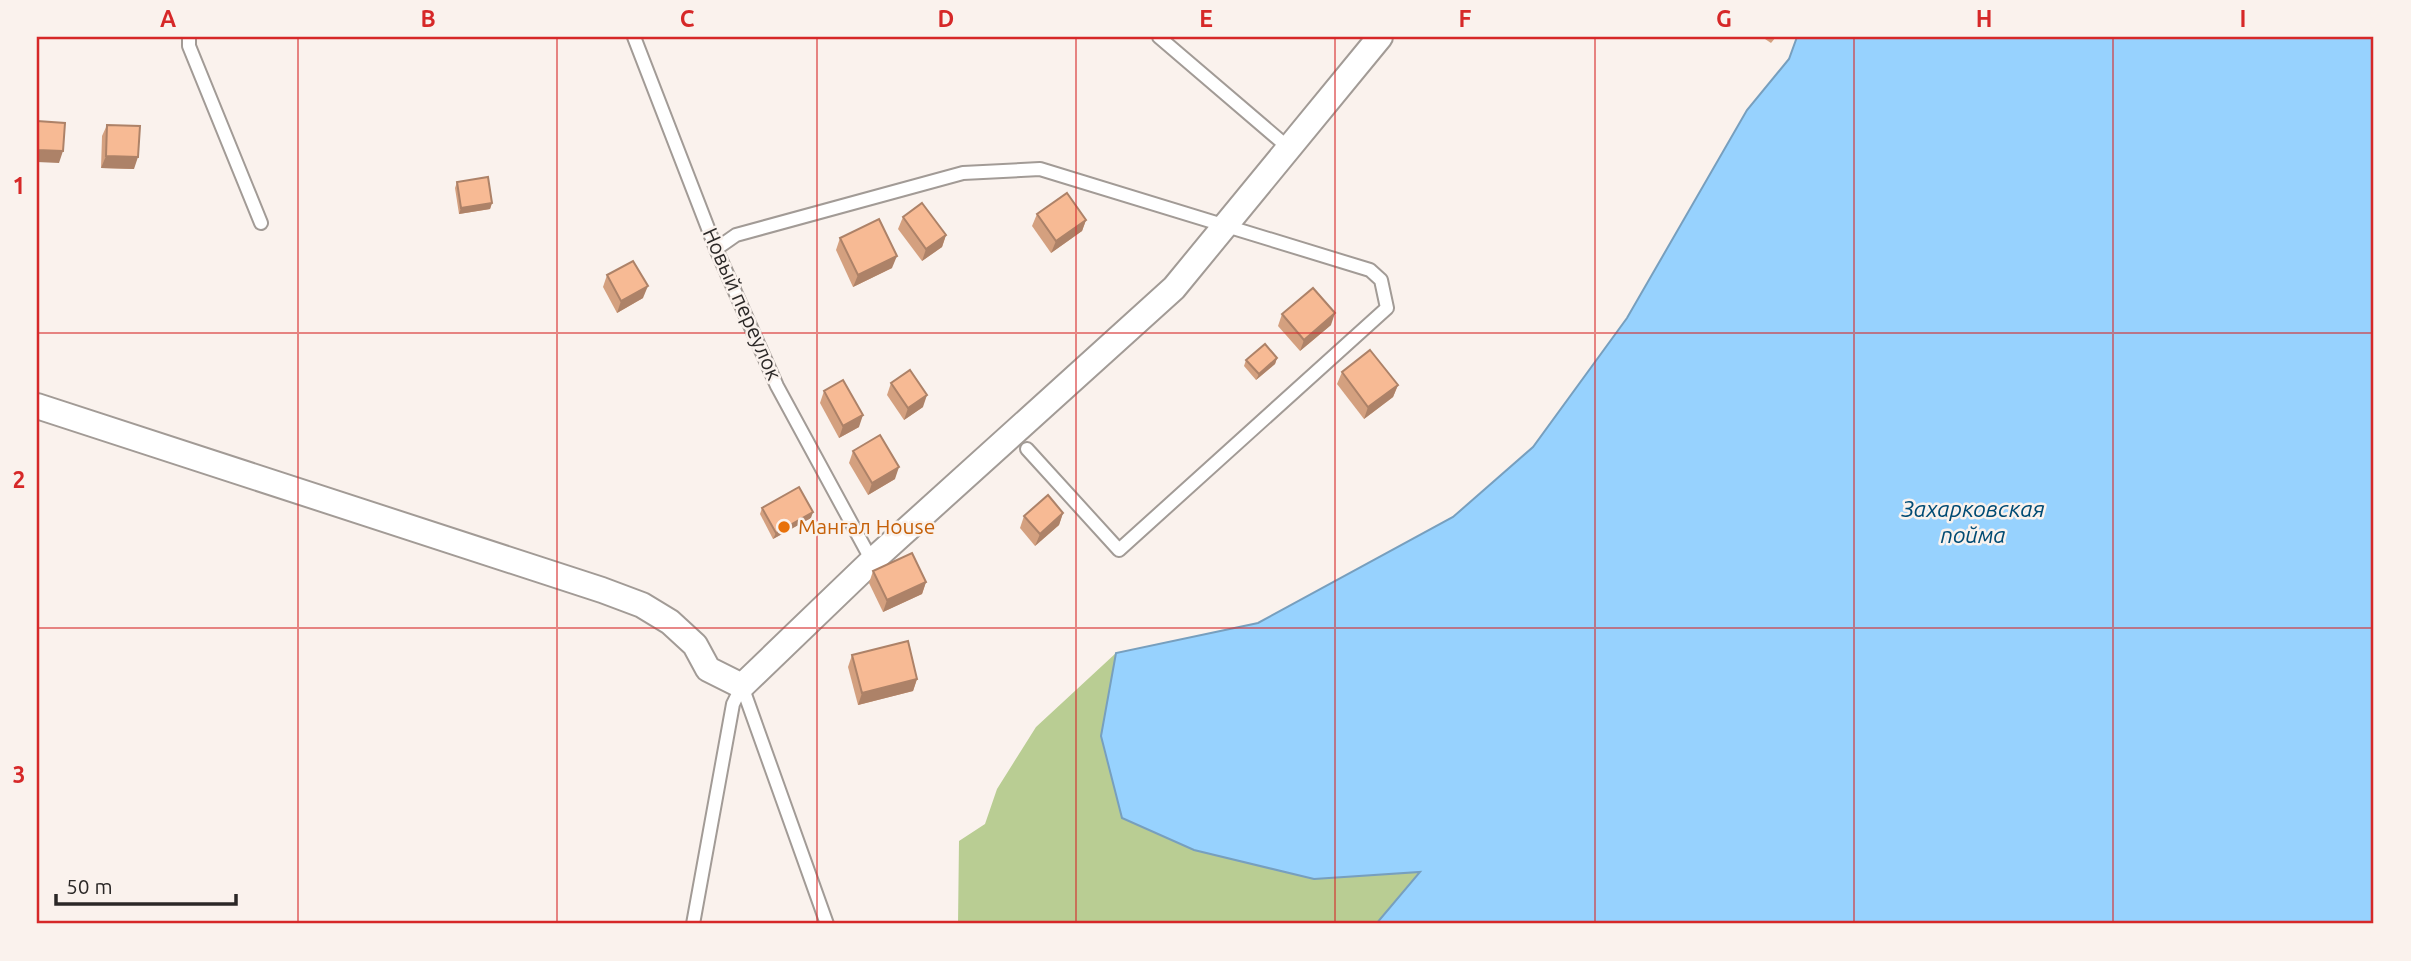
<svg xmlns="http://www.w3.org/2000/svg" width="2411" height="961" font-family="Ubuntu,sans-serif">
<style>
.green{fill:#b9cd93}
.water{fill:#97d2fe;stroke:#779fbe;stroke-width:2}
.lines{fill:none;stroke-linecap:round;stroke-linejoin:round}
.lane-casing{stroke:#a29b96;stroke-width:16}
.street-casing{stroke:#a29b96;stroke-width:28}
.lane{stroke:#fff;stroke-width:12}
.street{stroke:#fff;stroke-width:24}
.wall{fill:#d4a07f}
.shaded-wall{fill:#ad8268}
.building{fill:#f7ba94;stroke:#ad8268;stroke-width:2}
.grid{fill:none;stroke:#d62828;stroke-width:2;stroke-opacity:0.55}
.food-dot{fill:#e8710a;stroke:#faf2ed;stroke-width:2.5}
.labels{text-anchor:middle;stroke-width:5;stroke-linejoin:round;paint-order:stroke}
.street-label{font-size:21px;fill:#2b2827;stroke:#faf2ed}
.food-label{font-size:21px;fill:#c56008;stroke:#faf2ed;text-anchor:start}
.water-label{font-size:23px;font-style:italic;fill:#004b74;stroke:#faf2ed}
.neatline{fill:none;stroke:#d62828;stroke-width:2.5}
.grid-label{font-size:23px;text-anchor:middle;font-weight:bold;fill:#d62828}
</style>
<rect width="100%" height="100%" fill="#faf2ed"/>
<path class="green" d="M1116,653l-15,83 213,143 106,-7 -44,52h-418l1,-83 26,-17 12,-35 39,-62z"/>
<path class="water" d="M1797,37h577v887h-998l44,-52 -106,7 -120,-29 -72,-32 -21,-82 15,-83 142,-30 195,-106 80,-70 94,-129 120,-208 42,-51z"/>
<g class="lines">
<defs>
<g id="lane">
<path d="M189,37v9l72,177"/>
<path d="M634,37l82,212 61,137 95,175"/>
<path d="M1159,37l131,112"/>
<path d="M716,249l20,-14 227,-62 77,-4 330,101 11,10 6,28 -268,242 -92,-101"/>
<path d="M742,686l85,238"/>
<path d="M693,924l40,-220 9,-18"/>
</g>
<path id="street" d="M37,406l565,184 40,15 28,17 25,23 13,24 34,17 130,-125 302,-273 206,-251"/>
</defs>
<use href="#lane" class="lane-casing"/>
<use href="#street" class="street-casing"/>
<use href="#lane" class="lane"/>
<use href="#street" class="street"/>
</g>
<g class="wall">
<path d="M1762,37h14l-5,6z"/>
<path d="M107,125l27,44 -33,-1 1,-32z"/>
<path d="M457,182l35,21 -2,6 -31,5 -4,-26z"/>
<path d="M1037,214l49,6 -4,11 -31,22 -19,-27z"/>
<path d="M903,217l43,18 -4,12 -20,14 -24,-32z"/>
<path d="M840,238l52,30 -39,19 -17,-37z"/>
<path d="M607,275l36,23 -26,15 -14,-26z"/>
<path d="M1282,314l49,11 -31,26 -22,-25z"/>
<path d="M1277,358l-2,6 -19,16 -12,-14 2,-6z"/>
<path d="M1342,372l56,13 -5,12 -29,22 -27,-35z"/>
<path d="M891,383l32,24 -19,13 -17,-25z"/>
<path d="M824,391l35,36 -20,11 -19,-35z"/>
<path d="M853,451l42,28 -27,16 -19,-32z"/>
<path d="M762,508l49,10 -38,21 -13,-25z"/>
<path d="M1063,513l-4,12 -24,21 -15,-18 4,-12z"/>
<path d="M873,571l53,11 -4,12 -39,18 -14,-29z"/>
<path d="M852,655l65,24 -4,12 -55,14 -10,-38z"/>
</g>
<g class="shaded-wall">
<path d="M37,150l26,1 -4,12 -22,-1z"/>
<path d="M106,156l32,1 -4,12 -33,-1z"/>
<path d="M492,203l-2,6 -31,5 2,-6z"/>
<path d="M1086,220l-4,11 -31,22 5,-12z"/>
<path d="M946,235l-4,12 -20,14 4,-12z"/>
<path d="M897,256l-5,12 -39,19 5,-12z"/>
<path d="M648,286l-5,12 -26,15 4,-12z"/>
<path d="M1335,313l-4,12 -31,26 4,-11z"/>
<path d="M1277,358l-2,6 -19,16 3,-6z"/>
<path d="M1398,385l-5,12 -29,22 4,-12z"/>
<path d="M927,395l-4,12 -19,13 4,-12z"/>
<path d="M863,415l-4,12 -20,11 4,-12z"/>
<path d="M899,467l-4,12 -27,16 4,-12z"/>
<path d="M813,512l-2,6 -38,21 3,-6z"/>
<path d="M1063,513l-4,12 -24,21 5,-12z"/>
<path d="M926,582l-4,12 -39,18 4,-12z"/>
<path d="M917,679l-4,12 -55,14 4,-12z"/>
</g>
<g class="building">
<path d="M37,121l28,2 -2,28 -26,-1z"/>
<path d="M107,125l33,1 -2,31 -32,-1z"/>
<path d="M488,177l4,26 -31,5 -4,-26z"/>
<path d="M1067,193l19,27 -30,21 -19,-27z"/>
<path d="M922,203l24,32 -20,14 -23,-32z"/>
<path d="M879,219l18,37 -39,19 -18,-37z"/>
<path d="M633,261l15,25 -27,15 -14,-26z"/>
<path d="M1313,288l22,25 -31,27 -22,-26z"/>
<path d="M1265,344l12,14 -18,16 -13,-14z"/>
<path d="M1370,350l28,35 -30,22 -26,-35z"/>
<path d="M910,370l17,25 -19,13 -17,-25z"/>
<path d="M843,380l20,35 -20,11 -19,-35z"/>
<path d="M880,435l19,32 -27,16 -19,-32z"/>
<path d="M799,487l14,25 -37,21 -14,-25z"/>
<path d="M1048,495l15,18 -23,21 -16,-18z"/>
<path d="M912,553l14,29 -39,18 -14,-29z"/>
<path d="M908,641l9,38 -55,14 -10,-38z"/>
</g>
<path class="grid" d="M298,37v887M557,37v887M817,37v887M1076,37v887M1335,37v887M1595,37v887M1854,37v887M2113,37v887M37,333h2337M37,628h2337"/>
<circle class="food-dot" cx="784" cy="527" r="7"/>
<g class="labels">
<g class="street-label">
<text transform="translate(742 304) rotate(66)" y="7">Новый переулок</text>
</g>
<g class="food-label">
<text x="798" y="534">Мангал House</text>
</g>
<g class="water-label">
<text x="1973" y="517">Захарковская<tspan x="1973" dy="26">пойма</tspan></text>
</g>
</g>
<rect width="2411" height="961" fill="none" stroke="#faf2ed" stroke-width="77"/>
<path d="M56 894v10h180v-10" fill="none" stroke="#2b2827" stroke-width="3.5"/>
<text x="66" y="894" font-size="21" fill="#2b2827" stroke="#faf2ed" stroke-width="5" paint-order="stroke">50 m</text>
<rect x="38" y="38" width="2334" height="884" class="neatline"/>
<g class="grid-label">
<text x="168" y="27">A</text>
<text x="428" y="27">B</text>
<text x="687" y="27">C</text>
<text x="946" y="27">D</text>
<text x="1206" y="27">E</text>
<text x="1465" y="27">F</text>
<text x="1724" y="27">G</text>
<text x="1984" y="27">H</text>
<text x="2243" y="27">I</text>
<text x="19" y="194">1</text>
<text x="19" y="488">2</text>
<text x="19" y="783">3</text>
</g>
</svg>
